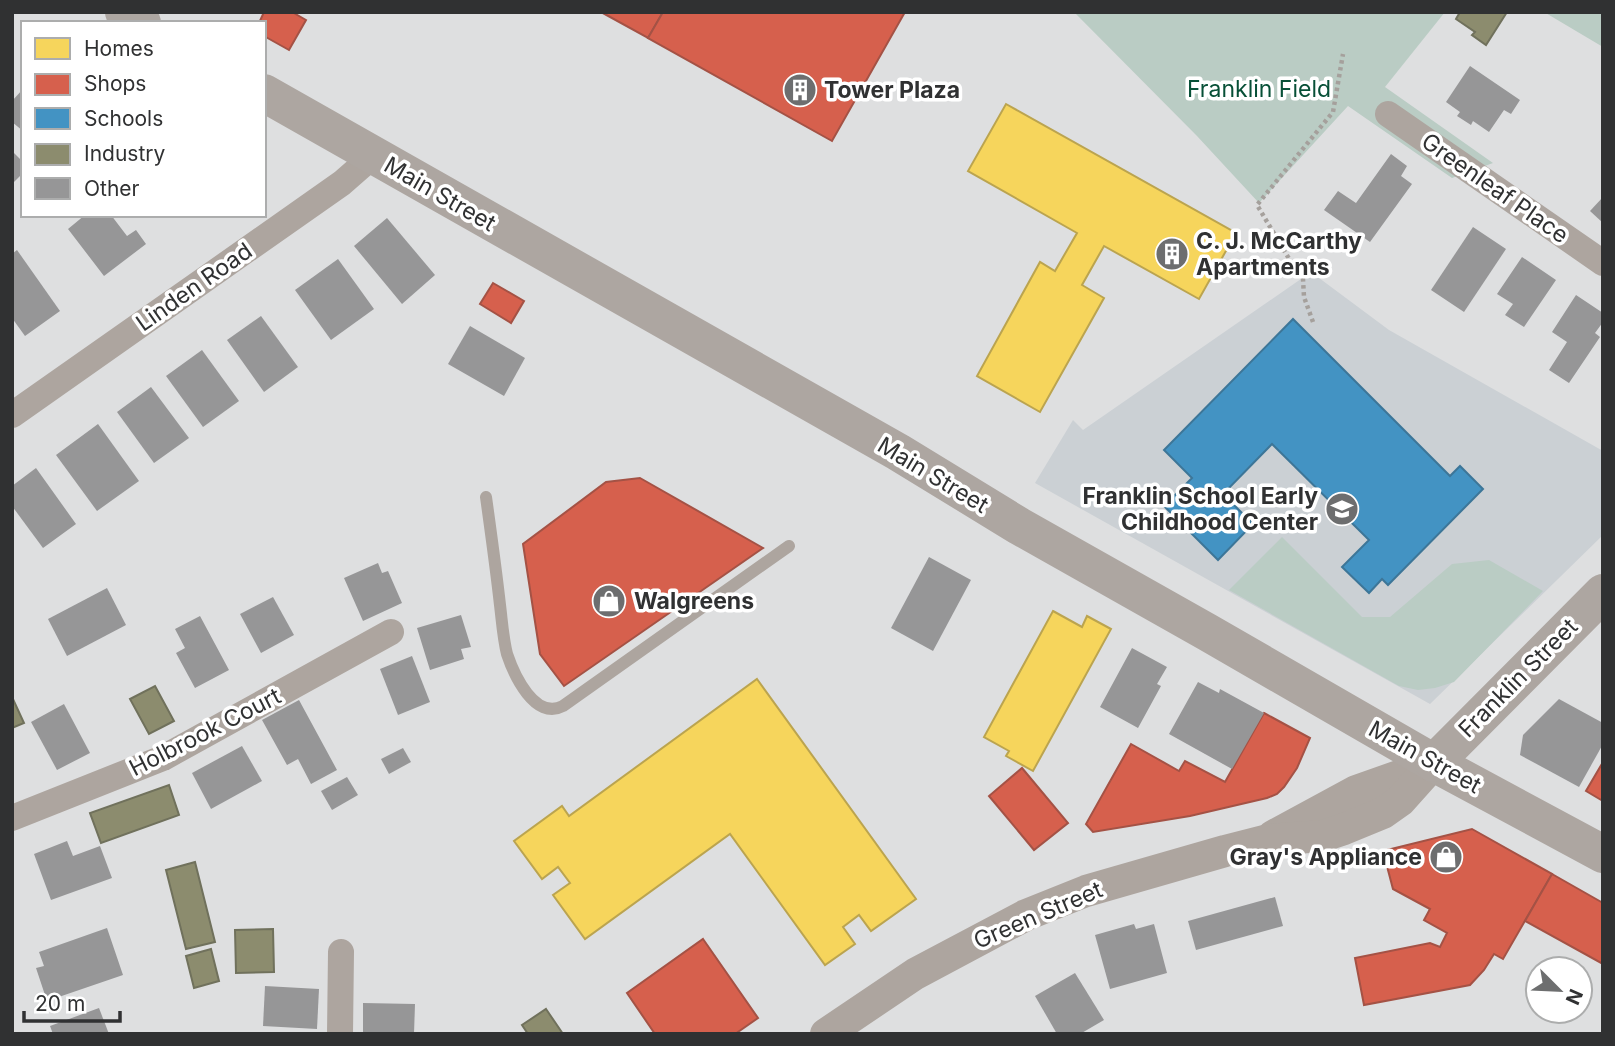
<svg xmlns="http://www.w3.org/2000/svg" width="1615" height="1046" font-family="Inter,sans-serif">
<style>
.built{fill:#cbd0d4}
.green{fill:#baccc4}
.homes{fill:#f6d55c;stroke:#bba44f;stroke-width:2}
.shops{fill:#d6604d;stroke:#a45245;stroke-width:2}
.schools{fill:#4393c3;stroke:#3d7698;stroke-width:2}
.industry{fill:#8c8c6e;stroke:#70715c;stroke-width:2}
.building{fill:#969697}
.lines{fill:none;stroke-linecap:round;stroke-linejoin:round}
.path{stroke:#a5a09c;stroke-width:4.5;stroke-dasharray:3.5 3.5;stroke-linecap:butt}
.service{stroke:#ada59f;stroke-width:12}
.minor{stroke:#ada59f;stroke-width:26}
.tertiary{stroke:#ada59f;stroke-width:32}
.primary{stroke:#ada6a1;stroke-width:38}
.labels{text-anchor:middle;stroke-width:7;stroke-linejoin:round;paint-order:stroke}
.park-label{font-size:23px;fill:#075037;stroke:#fff}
.poi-label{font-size:23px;font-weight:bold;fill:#303132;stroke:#fff;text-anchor:start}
.street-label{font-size:23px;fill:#303132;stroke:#fff}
</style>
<rect width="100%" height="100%" fill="#dedfe0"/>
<path class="built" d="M1311,272l78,58 214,121v84l-173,169 -395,-221 38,-63 10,10z"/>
<g class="green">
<path d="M1074,12h371l-60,75 108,76 -41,15 -104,-72 -89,97 -62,-67z"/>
<path d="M1544,12h59v35z"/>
<path d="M1282,537l80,80h28l62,-53 37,-4 54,31 -89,91 -19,6 -17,2 -19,-4 -170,-96z"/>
</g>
<g class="homes">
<path d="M1006,104l230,129 -37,66 -95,-53 -22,39 22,13 -64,114 -63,-36 63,-114 15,9 22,-38 -109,-62z"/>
<path d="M1053,611l29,16 5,-11 24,13 -78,142 -27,-15 3,-5 -25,-14z"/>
<path d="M757,679l159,220 -45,32 -12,-16 -16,12 12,17 -30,21 -95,-131 -145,105 -32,-44 17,-12 -12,-16 -16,12 -28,-38 48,-35 7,10z"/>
</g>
<g class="shops">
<path d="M264,12h28l14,8 -17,30 -25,-14v-13h-5z"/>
<path d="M601,12h62l-15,26z"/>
<path d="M663,12h242l-73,129 -184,-103z"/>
<path d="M493,283l31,18 -13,22 -31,-19z"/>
<path d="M640,478l123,70 -199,138 -24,-32 -17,-110 83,-62z"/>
<path d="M1264,713l46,25 -13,30 -13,19 -7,7 -10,4 -77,18 -97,16 -7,-8 45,-80 48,27 6,-10 40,21z"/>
<path d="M1603,762v39l-17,-10z"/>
<path d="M1022,768l46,55 -34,27 -45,-54z"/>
<path d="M1472,829l80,45 -49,85 -9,-5 -10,16 -14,15 -106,20 -9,-47 75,-15 10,4 7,-14 -23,-13 6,-11 -37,-20 -10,-38z"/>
<path d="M1552,874l51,29v61l-78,-43z"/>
<path d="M703,939l55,79 -23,16h-80l-28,-41z"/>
</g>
<path class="schools" d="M1293,319l157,157 10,-10 23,23 -95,96 -6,-6 -13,14 -27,-26 27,-27 -97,-96 -49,50 30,30 -35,36 -54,-54 28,-28 -28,-28z"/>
<g class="industry">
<path d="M1460,12h47l-21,33 -14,-10 3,-3 -19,-13z"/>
<path d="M155,686l19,35 -25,13 -19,-35z"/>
<path d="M12,697l12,26 -12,5z"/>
<path d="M169,785l10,30 -78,28 -11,-30z"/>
<path d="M195,862l20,80 -29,7 -20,-79z"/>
<path d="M273,929l1,43 -38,1 -1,-43z"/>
<path d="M211,949l8,32 -25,7 -8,-32z"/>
<path d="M546,1009l17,25h-35l-6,-9z"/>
</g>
<g class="building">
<path d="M1470,66l50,34 -9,14 -7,-4 -15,22 -16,-11 -2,4 -14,-9 3,-4 -14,-10z"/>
<path d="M23,89v42l-11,-9v-21z"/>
<path d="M12,151l11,11v11l-11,11z"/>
<path d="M1391,154l16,12 -6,10 11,8 -42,58 -46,-32 14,-19 18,12z"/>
<path d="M1603,197v26l-13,-12z"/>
<path d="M85,215h26l16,21 9,-6 10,14 -42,32 -36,-47z"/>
<path d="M387,218l48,57 -33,29 -48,-58z"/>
<path d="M1473,227l33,22 -42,63 -33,-22z"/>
<path d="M17,250l43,61 -35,25 -13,-18v-64z"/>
<path d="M1522,257l34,23 -32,47 -19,-12 8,-11 -16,-10z"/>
<path d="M338,259l36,50 -43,31 -36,-50z"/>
<path d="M1576,295l27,18v9l-8,11 5,4 -31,46 -20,-13 18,-28 -15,-10z"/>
<path d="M261,316l37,51 -34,25 -37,-52z"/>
<path d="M470,326l55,32 -21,38 -56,-32z"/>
<path d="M202,350l37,51 -36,26 -37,-51z"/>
<path d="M151,387l38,51 -35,25 -37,-51z"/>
<path d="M98,424l41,57 -42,30 -41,-56z"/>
<path d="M36,468l40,56 -33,24 -31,-42v-20z"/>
<path d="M929,557l42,23 -38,71 -42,-23z"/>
<path d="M378,563l4,10 6,-2 14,32 -39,18 -19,-43z"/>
<path d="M107,588l19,37 -59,31 -19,-37z"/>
<path d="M273,597l21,38 -33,18 -21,-39z"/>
<path d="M461,615l10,32 -10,2 3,10 -34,11 -13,-42z"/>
<path d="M200,616l29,54 -34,18 -19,-35 9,-5 -10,-19z"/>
<path d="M1132,648l35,19 -10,17 4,2 -23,42 -38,-21z"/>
<path d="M412,656l18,46 -32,13 -18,-46z"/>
<path d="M1198,682l21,11 1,-4 44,24 -32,56 -63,-35z"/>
<path d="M1559,699l44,24v21l-24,43 -59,-32 3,-20z"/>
<path d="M299,700l38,70 -26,14 -13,-25 -11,6 -25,-45z"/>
<path d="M64,704l26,49 -33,17 -26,-48z"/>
<path d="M242,746l20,35 -51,28 -19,-36z"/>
<path d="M403,748l8,14 -22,12 -8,-15z"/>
<path d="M347,777l11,18 -26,15 -11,-19z"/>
<path d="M67,841l6,15 27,-10 12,32 -61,22 -17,-46z"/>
<path d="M1275,897l8,29 -87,24 -8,-29z"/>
<path d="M1134,924l2,5 18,-5 13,49 -57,16 -15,-54z"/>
<path d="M107,928l16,47 -76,26 -11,-33 8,-2 -5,-14z"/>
<path d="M1075,973l29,47 -24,14h-23l-22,-38z"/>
<path d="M265,986l54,3 -2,40 -54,-3z"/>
<path d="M363,1003l52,1 -1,30h-51z"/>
<path d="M99,1008l10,26h-56l-3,-8z"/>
</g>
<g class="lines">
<path class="path" d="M1313,322l-9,-25 -1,-18 -15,-22 -31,-52 76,-93 10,-58"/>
<path class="service" d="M486,497c5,36 10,72 14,108 2,16 3,33 7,49 7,21 28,67 56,52l226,-160"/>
<g class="minor">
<path d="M1388,114l215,149"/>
<path d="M12,415l330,-232 32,-28"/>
<path d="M12,818l151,-60 228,-126"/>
<path d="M340,1034l1,-82"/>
</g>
<g class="tertiary">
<path d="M1273,836l83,-45 77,-27"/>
<path d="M826,1034l89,-60 111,-59 60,-24 139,-40 43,-11 55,-4 21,-7 39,-16 17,-12 34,-38"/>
</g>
<g class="primary">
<path d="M124,12l18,11"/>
<path d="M264,93l634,359 121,74 188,106 227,131 169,91"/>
<path d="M1434,763l169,-170"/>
</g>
</g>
<defs>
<symbol id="building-disc" viewBox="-11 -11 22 22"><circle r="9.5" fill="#6d6e6f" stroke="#fff"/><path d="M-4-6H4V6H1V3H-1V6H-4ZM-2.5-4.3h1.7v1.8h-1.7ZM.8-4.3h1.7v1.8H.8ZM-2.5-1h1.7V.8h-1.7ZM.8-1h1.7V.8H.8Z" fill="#fff"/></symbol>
<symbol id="school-disc" viewBox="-11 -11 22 22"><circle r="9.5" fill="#6d6e6f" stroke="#fff"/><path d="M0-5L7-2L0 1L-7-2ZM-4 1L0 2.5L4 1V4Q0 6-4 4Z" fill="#fff"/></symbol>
<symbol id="shop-disc" viewBox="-11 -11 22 22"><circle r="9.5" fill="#6d6e6f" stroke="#fff"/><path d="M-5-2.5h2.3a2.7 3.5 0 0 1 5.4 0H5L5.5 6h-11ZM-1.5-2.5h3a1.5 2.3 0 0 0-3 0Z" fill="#fff"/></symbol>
</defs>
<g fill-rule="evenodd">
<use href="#building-disc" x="781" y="71" width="38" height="38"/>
<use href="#building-disc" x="1153" y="235" width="38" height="38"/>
<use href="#school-disc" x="1323" y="490" width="38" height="38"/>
<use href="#shop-disc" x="590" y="582" width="38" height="38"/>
<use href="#shop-disc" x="1427" y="838" width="38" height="38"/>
</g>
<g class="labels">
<g class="park-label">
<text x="1259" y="97">Franklin Field</text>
</g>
<g class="poi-label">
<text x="824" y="98">Tower Plaza</text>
<text x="1196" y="249">C. J. McCarthy<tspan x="1196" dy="26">Apartments</tspan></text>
<text x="1318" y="504" text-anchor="end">Franklin School Early<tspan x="1318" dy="26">Childhood Center</tspan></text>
<text x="634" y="609">Walgreens</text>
<text x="1422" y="865" text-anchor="end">Gray's Appliance</text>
</g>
<g class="street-label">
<text transform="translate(1495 188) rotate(35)" y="8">Greenleaf Place</text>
<text transform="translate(440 194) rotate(30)" y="8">Main Street</text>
<text transform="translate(194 287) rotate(-35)" y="8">Linden Road</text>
<text transform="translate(933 475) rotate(31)" y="8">Main Street</text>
<text transform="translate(1518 678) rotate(-45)" y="8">Franklin Street</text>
<text transform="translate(205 732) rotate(-27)" y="8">Holbrook Court</text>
<text transform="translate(1425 757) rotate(29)" y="8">Main Street</text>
<text transform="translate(1038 915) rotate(-23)" y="8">Green Street</text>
</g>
</g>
<rect width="1615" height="1046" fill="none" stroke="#303132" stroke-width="28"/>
<rect x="21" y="21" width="245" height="196" fill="#ffffff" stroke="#acadad" stroke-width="2"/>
<rect x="35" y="38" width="35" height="21" fill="#f6d55c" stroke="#acadad" stroke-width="2"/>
<text x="84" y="56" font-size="21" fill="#303132">Homes</text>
<rect x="35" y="74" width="35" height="21" fill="#d6604d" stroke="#acadad" stroke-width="2"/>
<text x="84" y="91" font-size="21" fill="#303132">Shops</text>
<rect x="35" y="108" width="35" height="21" fill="#4393c3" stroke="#acadad" stroke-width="2"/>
<text x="84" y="126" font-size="21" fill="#303132">Schools</text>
<rect x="35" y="144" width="35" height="21" fill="#8c8c6e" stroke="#acadad" stroke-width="2"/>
<text x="84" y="161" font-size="21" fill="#303132">Industry</text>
<rect x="35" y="178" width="35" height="21" fill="#969697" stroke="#acadad" stroke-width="2"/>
<text x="84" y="196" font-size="21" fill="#303132">Other</text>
<g transform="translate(1559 990) rotate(114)"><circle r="33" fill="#ffffff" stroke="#acadad" stroke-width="2"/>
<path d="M0-5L12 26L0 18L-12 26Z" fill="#6d6e6f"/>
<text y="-10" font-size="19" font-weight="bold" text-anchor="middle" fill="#303132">N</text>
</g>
<path d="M24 1011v10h96v-10" fill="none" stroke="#303132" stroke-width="3.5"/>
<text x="35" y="1011" font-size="21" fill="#303132" stroke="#ffffff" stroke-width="5" paint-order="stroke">20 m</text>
</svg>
